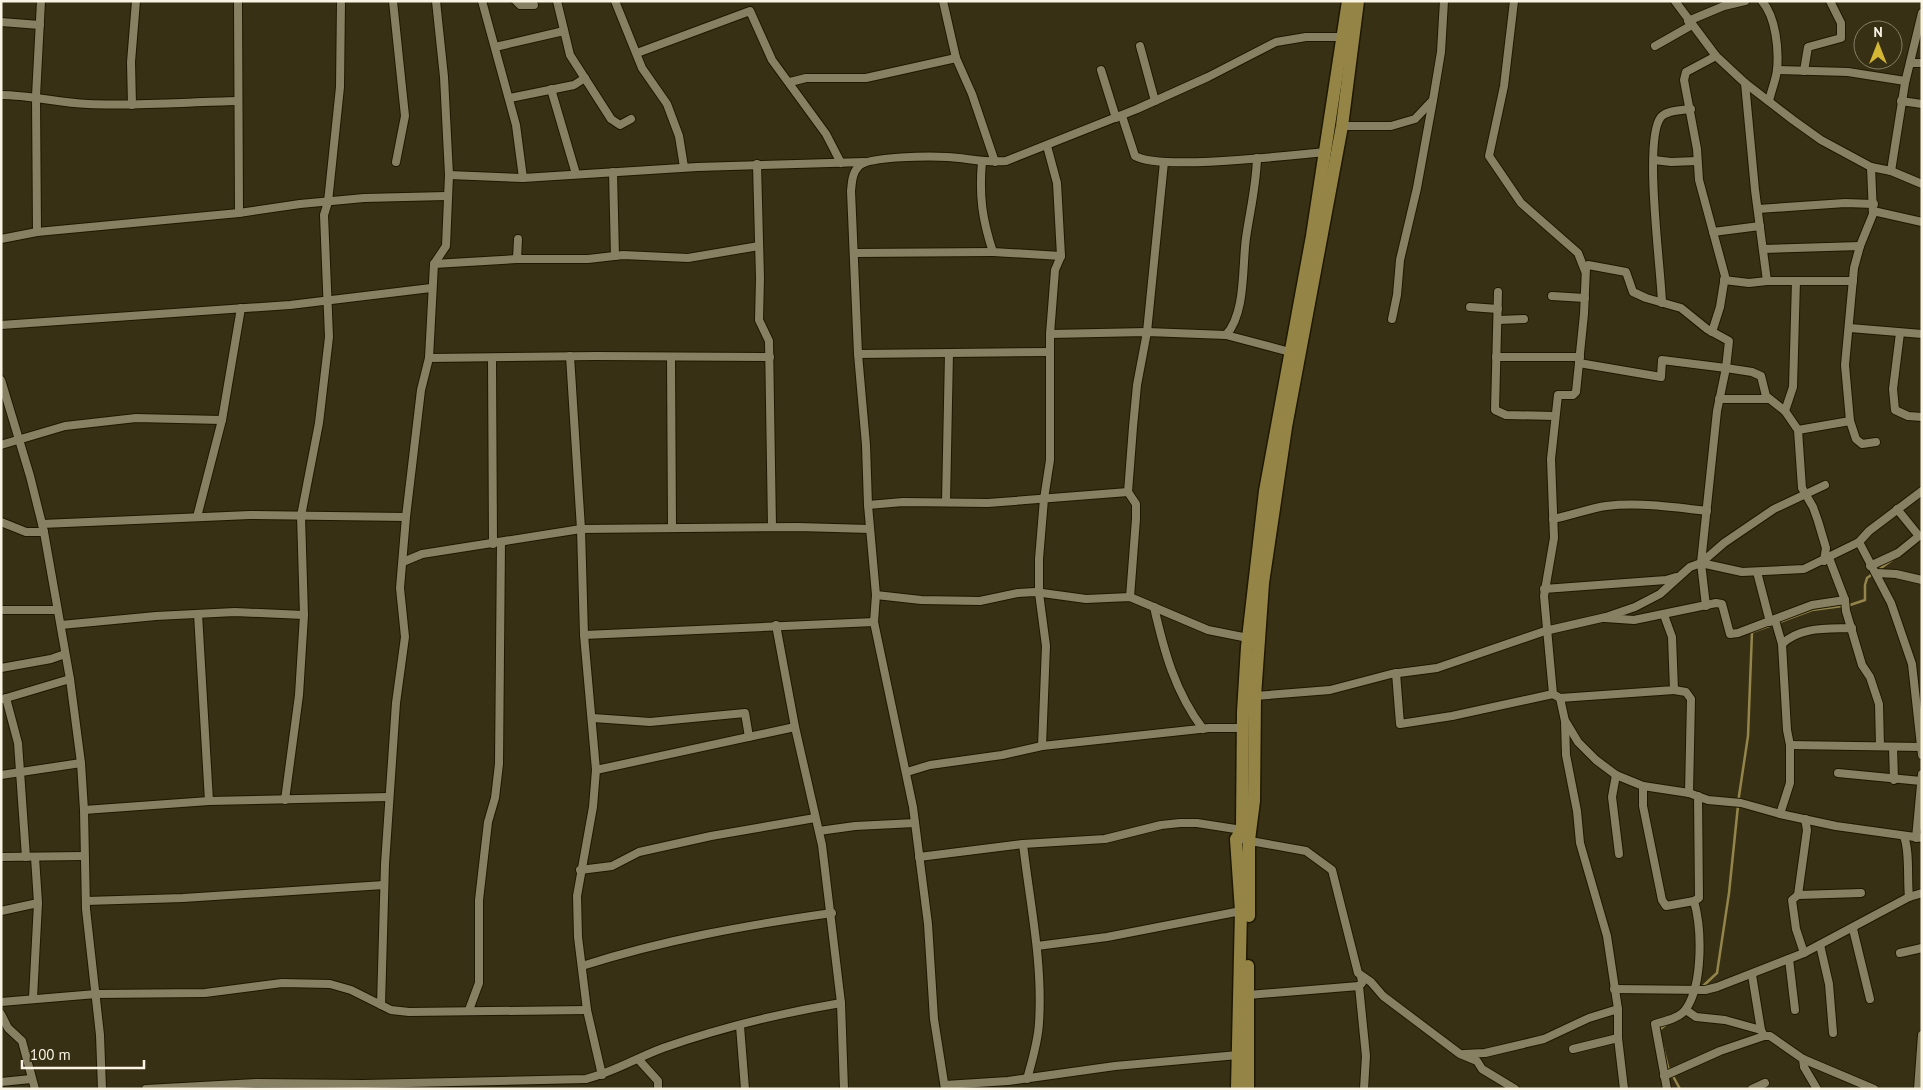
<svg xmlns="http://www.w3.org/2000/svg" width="1923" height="1090" font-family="'PT Sans',sans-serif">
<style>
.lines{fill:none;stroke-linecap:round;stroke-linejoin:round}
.stream{stroke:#93854b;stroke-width:2.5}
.minor-casing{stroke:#1f1800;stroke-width:10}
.primary-casing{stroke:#1f1800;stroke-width:15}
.minor{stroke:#888062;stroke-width:8}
.primary{stroke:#948547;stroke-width:12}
</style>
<rect width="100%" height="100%" fill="#373014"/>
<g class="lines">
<g class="stream">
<path d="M1777,623l35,-13 38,-5 15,-5v-15l2,-7 25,-18"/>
<path d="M1702,987l15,-14 12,-80 10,-97 9,-60 4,-104 20,-7"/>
<path d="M1659,1030l9,-7"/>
<path d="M1662,1043l6,24 12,22"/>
</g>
<defs>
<g id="minor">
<path d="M238,1l1,212"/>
<path d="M393,1l12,115 -9,46"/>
<path d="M482,1l34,124 7,53"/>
<path d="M516,1l4,4h14"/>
<path d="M557,1l13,54 41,64 9,6 11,-6"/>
<path d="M615,1l27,67 25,36 12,32 5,31"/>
<path d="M943,1l13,57 16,36 23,68"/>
<path d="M1514,1l-10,85 -15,70 32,47 57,50 7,18"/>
<path d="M1675,1l41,55 29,27 48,37 28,20 50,27 20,4 31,13"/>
<path d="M1762,1c14,16 17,49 15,69 -1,10 -6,21 -8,31"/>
<path d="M1688,21l36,-15 21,-5"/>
<path d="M1,22l39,3"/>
<path d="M1140,46l15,55"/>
<path d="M1655,46l37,-21"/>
<path d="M495,47l69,-16"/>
<path d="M637,53l113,-42 22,49 54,74 15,29"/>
<path d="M1910,63h12"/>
<path d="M1101,70l15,48"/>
<path d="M1777,70l71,2 57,9"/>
<path d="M1804,71l4,-24 33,-9v-15l-11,-22"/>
<path d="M790,82l16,-4h60l90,-20"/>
<path d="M1745,83l10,107 12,91"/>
<path d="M551,89l25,85"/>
<path d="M1,95c30,0 57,8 87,9 50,2 100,-2 149,-3"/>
<path d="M510,98l64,-13 11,-7"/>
<path d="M1901,101l21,3"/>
<path d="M132,105l-1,-43 5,-61"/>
<path d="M1122,116l13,40c26,15 156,-1 191,-4"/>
<path d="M1342,126h49l24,-7 18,-19 8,-48 3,-51"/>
<path d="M1047,146l10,37 4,73"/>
<path d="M1654,160l17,2 26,-1"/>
<path d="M982,161c-3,35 0,58 11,91l68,4 -6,14 -1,13 -4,51v126l-6,39 -5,60v34l7,53 -4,100"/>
<path d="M757,164l3,114 -1,42 10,21 3,186"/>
<path d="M1871,167l2,47 -13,32 -6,22 -9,97 5,56 6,18 6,5 14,-2"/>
<path d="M1891,171l14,-88 17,-70"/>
<path d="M613,172l2,84"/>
<path d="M449,175l74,3 174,-11 167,-5"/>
<path d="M1758,209l87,-6 29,1"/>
<path d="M1873,211l49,11"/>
<path d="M37,232l-1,-136 5,-95"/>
<path d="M1713,232l47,-6"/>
<path d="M1,239l36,-7 202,-19 61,-9 64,-6 82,-2"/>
<path d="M1763,249l97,-3"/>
<path d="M854,253l139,-1"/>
<path d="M517,259l1,-20"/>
<path d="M434,264l83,-5h71l35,-4 65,3 71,-12"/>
<path d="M1724,280l25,3 18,-2h86"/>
<path d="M1498,292l-3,118 11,5 49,1"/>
<path d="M1552,296l33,2"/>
<path d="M1662,303c-1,-35 -19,-164 -1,-186 6,-7 22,-7 30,-8"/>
<path d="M1470,307l28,2"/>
<path d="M1392,319l5,-24 3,-35 17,-72 16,-88"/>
<path d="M1498,320l26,-1"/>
<path d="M1,325l289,-20 141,-17"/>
<path d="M1850,328l72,6"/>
<path d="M1712,332l8,-25 5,-31 -26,-96 -2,-31 -13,-69 2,-8 30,-16"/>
<path d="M1900,333l-7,56 2,21 13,6 14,1"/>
<path d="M1050,334l97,-2 79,3c20,-22 16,-68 20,-97 4,-28 10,-50 11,-80"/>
<path d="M1226,335l64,17"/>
<path d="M858,354l192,-2"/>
<path d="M570,356l11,173 3,106 12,135 -3,37 -16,89 1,41 9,73 15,65"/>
<path d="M671,357l1,170"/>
<path d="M1496,357h84"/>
<path d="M429,358l168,-2 173,1"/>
<path d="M492,358l1,186"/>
<path d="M1579,363l5,-49 2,-46 2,-3 38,7 7,20 13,6 35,10 26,21 22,12 -3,27 26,4 9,4 5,20 19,15 13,19 4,58 11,19 5,14 8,27 -2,13"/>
<path d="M1,380l29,96 14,56 26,147 11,84 3,47 2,99 14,126 2,54"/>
<path d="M1719,399h50"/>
<path d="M1785,411l8,-24 3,-106"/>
<path d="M1798,430l52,-9"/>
<path d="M1,445l64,-19 71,-8 86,2"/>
<path d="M946,502l3,-149"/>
<path d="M868,505l35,-3 85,1 140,-11"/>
<path d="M1897,509l22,27"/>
<path d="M197,517l25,-97 19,-112"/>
<path d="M1553,519c16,-3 38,-11 53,-13 33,-4 68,1 101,5"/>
<path d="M1,522l25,10h18"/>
<path d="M42,524l208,-9 156,2"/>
<path d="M1859,542l32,61 21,61 10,91"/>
<path d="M1829,558l16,42 1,11 16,54 8,12 9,27 1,42"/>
<path d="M403,562l19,-8 159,-25 217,-2 72,2"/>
<path d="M1701,563l41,9 62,-3 55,-27 10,-11 53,-40"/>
<path d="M1870,566l28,-13 21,-17"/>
<path d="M1757,572l13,50"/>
<path d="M1877,573l19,1 26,6"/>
<path d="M1544,589l122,-9 10,-3"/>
<path d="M876,595l45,5 59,1 38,-8 17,-1 51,7 44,-2 78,33 40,8"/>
<path d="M1130,597l6,-78v-15l-8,-12 5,-65 4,-42 10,-53 17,-170"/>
<path d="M1154,607c10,44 21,85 49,122"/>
<path d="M1,610h56"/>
<path d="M198,614l11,187"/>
<path d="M1605,618l29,2 82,-17 6,1 8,30 8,-1 74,-28 33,-5"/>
<path d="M1775,620l7,24 5,86 3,15v38l-10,31"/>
<path d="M61,625l95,-9 79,-4 69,3"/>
<path d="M776,625l19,102 27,118 19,158 3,86"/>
<path d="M584,635l290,-13"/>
<path d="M1782,644c19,-18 46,-15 70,-16"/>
<path d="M1,668l50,-9 14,-5"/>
<path d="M1396,673l4,51 52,-8 101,-22"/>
<path d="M1674,690l12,2 5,7 -2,94"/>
<path d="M1255,696l75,-6 61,-16 46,-6 108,-37 61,-14 29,-10 25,-13 30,-27 11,-4 23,-20 50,-34 51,-24"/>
<path d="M6,698l12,45 8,114"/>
<path d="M1560,698l114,-8 -2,-53 -8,-22"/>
<path d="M3,699l67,-20"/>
<path d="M593,718l57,4 95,-9 4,24"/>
<path d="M1566,722l12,20 18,18 20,15 27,11 46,7 19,7 33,3 39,11 56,12 86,12"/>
<path d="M1790,745l131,2"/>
<path d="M1893,747l1,33"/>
<path d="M596,770l199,-43"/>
<path d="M907,772l23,-7 72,-10 40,-9 167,-18h34"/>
<path d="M1838,773l83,8"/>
<path d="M1,775l80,-12"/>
<path d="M1616,775l-4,22 7,57"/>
<path d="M1643,786v20l19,94 4,6 28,-5 5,-3 -1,-102"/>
<path d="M285,800l14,-105 5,-80 -3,-99 18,-93 10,-86 -5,-122 4,-13 12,-115 1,-86"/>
<path d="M84,810l125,-9 180,-4"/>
<path d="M819,831l36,-5 60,-3"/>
<path d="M1904,837c6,14 3,43 5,60"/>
<path d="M1916,838l6,-64"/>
<path d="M1245,840l61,11 26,19 26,103 13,9 12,14 77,58 17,7 5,8 33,20"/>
<path d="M1023,844c7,60 20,119 16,179 -1,19 -7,38 -12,56"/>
<path d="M1,857l83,-1"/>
<path d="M919,857l104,-13 82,-5 56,-14 19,-2h17l45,7"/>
<path d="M580,870l32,-4 27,-14 72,-16 104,-18"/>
<path d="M1798,895l63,-2"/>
<path d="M86,901l97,-3 201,-13"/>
<path d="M1,911l37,-8"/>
<path d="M1853,929l17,70"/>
<path d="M1820,945l9,39 4,49"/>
<path d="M1037,946l70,-9 134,-26"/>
<path d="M1804,953l-8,-24 -4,-29 6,-5 9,-65 -2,-11"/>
<path d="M1900,953l22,-5"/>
<path d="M1789,959l6,51"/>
<path d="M582,966c81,-26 165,-41 250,-53"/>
<path d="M1752,975l9,55"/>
<path d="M1359,986l7,70 -2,33"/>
<path d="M1614,989l91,1 12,-3 87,-34 105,-56 13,-4"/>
<path d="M1248,995l111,-9 3,-3 -1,-7"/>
<path d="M33,998l5,-95 -3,-46"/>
<path d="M1,1002l95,-8 109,-1 77,-10 48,1 21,6 40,20 18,2 178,-2"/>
<path d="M381,1005l4,-141 11,-161 9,-66 -5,-49 6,-71 15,-127 8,-32 5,-94 12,-18 3,-71 -5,-98 -8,-76"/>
<path d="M469,1010l10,-27v-83l9,-78 7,-24 4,-34 2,-222"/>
<path d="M1686,1010l10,7 29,3 36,10 3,6h6l33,23 71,30"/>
<path d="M1,1014l7,14 14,13 13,48"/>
<path d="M740,1026l5,63"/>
<path d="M1573,1049l45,-11"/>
<path d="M1464,1054l21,-1 59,-14 45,-21 29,-9"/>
<path d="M1803,1059l1,8 13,22"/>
<path d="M639,1060l19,21v8"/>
<path d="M1664,1076l56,-25 44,-15"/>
<path d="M1,1082l30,-3"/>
<path d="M945,1085l63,-4 107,-15 123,-11"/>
<path d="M146,1089l110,-6 107,1 223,-5c28,-7 50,-21 77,-31 57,-20 118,-35 178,-45"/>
<path d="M945,1089l-11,-70 -6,-95 -15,-117 -39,-185 2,-27 -8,-90 -2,-60 -8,-91 -7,-163c1,-9 1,-18 8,-25 10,-10 73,-10 88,-9 20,1 39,6 59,4l131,-52 71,-32 68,-35 30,-5h37"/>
<path d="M1624,1089l-6,-51v-29l-11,-73 -27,-93 -3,-32 -11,-56 -1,-34 -5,-23 -7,-4 -9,-98 10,-58 -3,-79 7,-64h15l3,-3 3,-29 82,14 1,-17 64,8 -9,43 -16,152 5,43"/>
<path d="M1667,1089l-12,-65c10,-3 25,-6 31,-15 17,-25 16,-80 8,-108"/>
<path d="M1752,1089l13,-6"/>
<path d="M1918,1089l4,-54"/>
</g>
<g id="primary">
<path d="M1249,916v-76l5,-39 1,-105 8,-113 23,-156 56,-301 16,-125"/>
<path d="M1237,1089l4,-178 -5,-72 6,-9 1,-118 4,-65 18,-156 47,-255 36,-235"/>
<path d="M1248,1089v-123"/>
</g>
</defs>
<use href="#minor" class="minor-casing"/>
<use href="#primary" class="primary-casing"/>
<use href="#minor" class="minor"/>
<use href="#primary" class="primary"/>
</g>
<rect width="1923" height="1090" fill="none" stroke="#f9f4e4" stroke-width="5"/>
<g transform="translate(1878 45)"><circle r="24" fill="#373014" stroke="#857e67"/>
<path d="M0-4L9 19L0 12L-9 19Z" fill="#d4b635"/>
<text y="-8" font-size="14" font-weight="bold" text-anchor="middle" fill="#f9f4e4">N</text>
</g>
<path d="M22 1060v8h122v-8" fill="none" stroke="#f9f4e4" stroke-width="2.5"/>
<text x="30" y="1060" font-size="15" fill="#f9f4e4" stroke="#373014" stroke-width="4" paint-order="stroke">100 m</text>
</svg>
